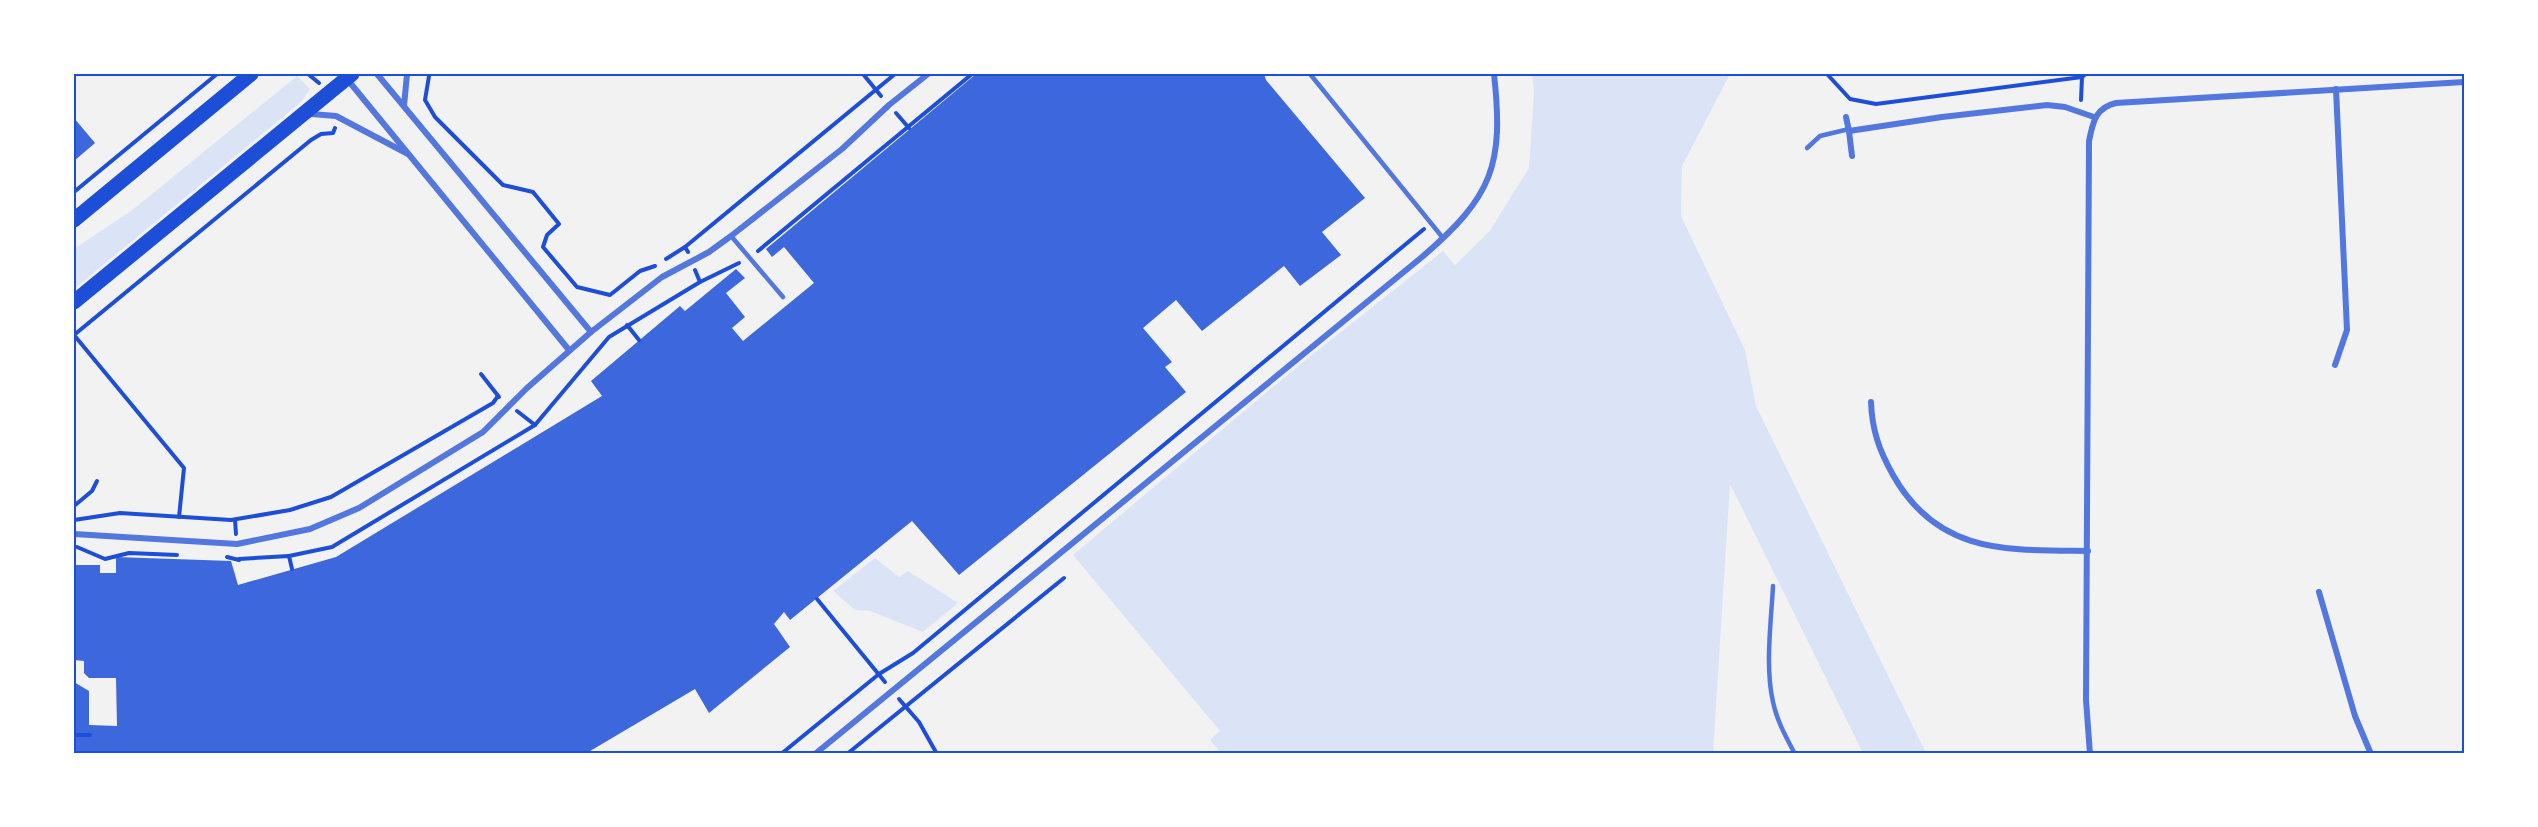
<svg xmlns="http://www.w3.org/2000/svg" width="2538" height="827" font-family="'Libre Baskerville',serif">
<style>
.green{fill:#dbe4f7}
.building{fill:#3d67dc}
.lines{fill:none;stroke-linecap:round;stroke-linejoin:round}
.path{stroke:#1d4ed8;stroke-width:4}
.service{stroke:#5277de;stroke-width:4.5}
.minor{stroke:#5277de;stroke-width:6}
.primary{stroke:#1d4ed8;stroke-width:15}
.neatline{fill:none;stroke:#1d4ed8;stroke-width:2}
</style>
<rect width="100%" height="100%" fill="#f2f2f2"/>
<g class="green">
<path d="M1532,74h198l-48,92 -1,50 64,134 11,56 170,347h-63l-133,-269 -17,269h-495l2,-1 -10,-12 10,-9 -147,-176 225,-189 145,-115 12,14 34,-33 40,-64 5,-76z"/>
<path d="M297,76l13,13 -9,13 -227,187v-40l57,-38z"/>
<path d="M875,558l24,19 9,-6 50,32 -35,29 -53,-21 -15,-1 -22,-19z"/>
</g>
<g class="building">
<path d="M976,74h288l2,6 99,118 -43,34 19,23 -41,31 -16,-20 -82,65 -26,-31 -33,28 29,34 -7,5 21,25 -227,183 -47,-54 -122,99 -6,-8 -10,12 16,23 -81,66 -14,-24 -110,65h-511v-72l15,9v34l28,1 -1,-48h-27l-5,-5v-12l-10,-1v-95h26v8h16v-16l115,4 7,24 98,-28 266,-161 -11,-15 89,-75 5,5 51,-42 9,9 -19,15 19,24 -13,11 11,13 71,-58 -30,-36 -12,10 -6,-8z"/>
<path d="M74,118l21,25 -21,18z"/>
</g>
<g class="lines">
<g class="path">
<path d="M308,74l11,9"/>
<path d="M863,74l18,22"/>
<path d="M1827,74l23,25 26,5 206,-27 4,-3"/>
<path d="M2212,74h15"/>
<path d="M429,76l-4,24 10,17 68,68 30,7 26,32 -12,11 -4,12 34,40 33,8 30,-24 15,-5"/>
<path d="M2081,100l1,-23"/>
<path d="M896,113l13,15"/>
<path d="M74,192l143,-118"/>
<path d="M685,247l210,-173"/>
<path d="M758,251l214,-177"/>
<path d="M666,259l19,-12 3,5"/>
<path d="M700,282l39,-19"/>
<path d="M627,325l12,15"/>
<path d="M481,374l18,23"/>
<path d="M517,411l18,14"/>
<path d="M74,506l18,-15 5,-10"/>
<path d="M179,517l5,-49 -110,-133 237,-195 10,-6 12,-1 2,-5"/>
<path d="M74,520l46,-7 111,7 59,-10 41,-13 162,-94 5,-7"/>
<path d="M235,520l1,14"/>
<path d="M77,547l28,12 24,-6 48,2"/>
<path d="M289,556l43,-9 203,-122 74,-88 91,-55 -5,-12"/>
<path d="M227,557l12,3"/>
<path d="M239,559l50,-3 3,13"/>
<path d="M817,599l68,83"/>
<path d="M899,699l20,23 18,32"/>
<path d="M74,735h16"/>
<path d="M781,754l98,-80 34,-21 511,-424"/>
<path d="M847,754l217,-176"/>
</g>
<g class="service">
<path d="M1310,74l133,164"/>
<path d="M1807,148l13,-12 29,-7"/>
<path d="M731,236l52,61"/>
<path d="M1773,586c-2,38 -8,80 0,116 4,19 13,35 22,52"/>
</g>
<g class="minor">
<path d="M377,74l214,258"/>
<path d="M347,79l222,271"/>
<path d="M404,106l3,-32"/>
<path d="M311,114l25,2 72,38"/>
<path d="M1846,117l3,14 93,-14 105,-12 18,2 29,10"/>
<path d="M1849,131l3,25"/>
<path d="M2335,365l12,-35 -11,-241"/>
<path d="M1871,402c1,28 8,48 22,73 45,80 115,75 195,76"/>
<path d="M74,534l163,10 73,-15 49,-21 124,-76 44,-44 64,-56 71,-55 47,-25 22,-16 111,-87 47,-44 39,-31"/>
<path d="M2319,592l36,124 16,38"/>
<path d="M815,754l607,-497c71,-61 82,-92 72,-183"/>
<path d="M2090,754l-4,-54 3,-559c4,-19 6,-33 27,-38l348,-21"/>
</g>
<g class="primary">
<path d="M74,220l177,-146"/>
<path d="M74,302l278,-228"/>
</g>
</g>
<rect width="2538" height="827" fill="none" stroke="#ffffff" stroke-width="150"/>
<rect x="75" y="75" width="2388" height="677" class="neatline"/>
</svg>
